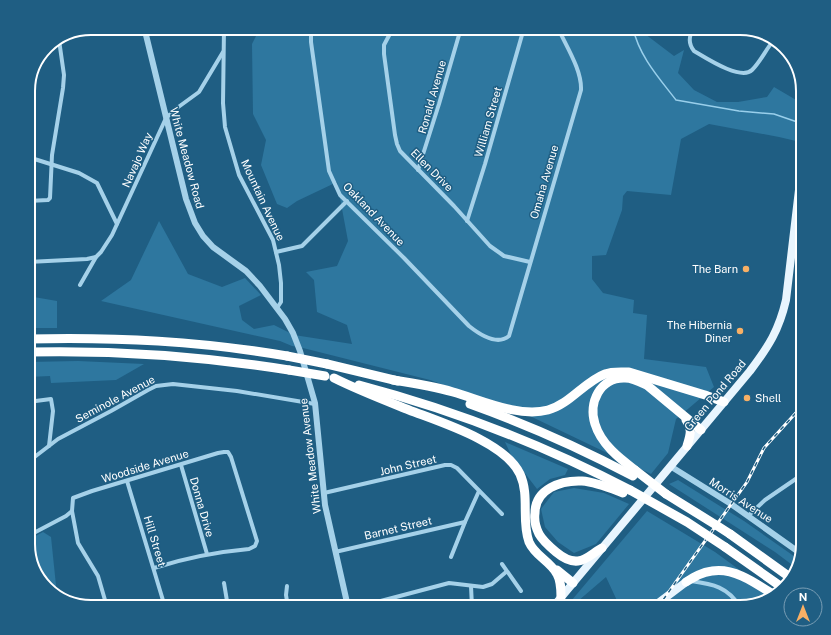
<svg xmlns="http://www.w3.org/2000/svg" width="831" height="635" font-family="'Public Sans',sans-serif">
<style>
.green{fill:#2e779f}
.lines{fill:none;stroke-linecap:round;stroke-linejoin:round}
.stream{stroke:#99cfeb;stroke-width:1.5}
.minor{stroke:#a5d1e9;stroke-width:4}
.tertiary{stroke:#a5d1e9;stroke-width:6}
.primary{stroke:#e8f5fe;stroke-width:8}
.motorway{stroke:#fff;stroke-width:9}
.rail-casing{stroke:#fff;stroke-width:3}
.rail{stroke:#1f5e83;stroke-width:1.5;stroke-dasharray:4.5;stroke-linecap:butt}
.motorway-bridge{stroke:#fff;stroke-width:9}
.poi-dot{fill:#f8b065;stroke:#1f5e83;stroke-width:1.5}
.labels{text-anchor:middle;stroke-width:3;stroke-linejoin:round;paint-order:stroke}
.street-label{font-size:11px;fill:#fff;stroke:#1f5e83}
.poi-label{font-size:11px;fill:#fff;stroke:#1f5e83;text-anchor:end}
.rim{fill:none;stroke:#fff;stroke-width:2}
</style>
<rect width="100%" height="100%" fill="#1f5e83"/>
<g class="green">
<path d="M260,28h386l-1,6 29,22 10,-6 -6,23 16,17 23,12h21l29,-5 7,-10 29,17v15l-6,14 -1,8 -17,-4 -70,-13 -28,15 -10,56 -44,-4 -4,5 -1,14 -16,45 -14,1v23l11,14 31,7 -1,13 14,2 -3,44 62,8 8,20 -38,32 -8,34 -17,21 -119,-57 -102,-37 -127,-32 -11,-2 -12,-5 -179,-40 30,-21 28,-59 29,53 34,13 23,-9 16,17 -22,11 3,14 12,9 20,-4 20,10 58,9 -5,-19 -30,-13 -3,-32 -8,-8 31,-6 11,-25 -11,-59 -40,19 -10,7 -10,-4 -16,-39 5,-25 -13,-26 -1,-70z"/>
<path d="M28,296l29,5v27h-29z"/>
<path d="M78,361l66,3 -28,16 -65,3 -1,-7 -22,1v-15z"/>
<path d="M505,442l63,27 -3,6 -15,4 -13,10 -26,-34z"/>
<path d="M678,480l66,41 54,38 -3,8 -20,-15 -106,-68z"/>
<path d="M574,488l30,5 25,11 -33,40 -22,9 -16,-11 -13,-15 -4,-18 13,-17z"/>
<path d="M647,511l68,41 59,43 -7,6 -28,6h-119l-14,-30 -35,30h-5z"/>
<path d="M43,532l8,5 6,58c-6,-2 -19,-17 -22,-23 -4,-8 -7,-23 -7,-32z"/>
</g>
<g class="lines">
<path class="stream" d="M633,28c6,28 26,50 43,72l63,11 35,3 29,10"/>
<g class="minor">
<path d="M140,28l6,7"/>
<path d="M224,28l-1,75 2,24 14,48 34,65 6,25 2,18v19l-4,6"/>
<path d="M313,28l-2,8v6l18,129 11,24 64,63 65,68c10,8 28,20 40,10l72,-246c1,-20 -15,-44 -23,-62"/>
<path d="M393,28l-9,17v9l11,81 2,9 3,7 54,55 36,40 14,10 26,6"/>
<path d="M693,28c-4,9 -5,15 1,23 12,7 47,30 58,19 9,-9 14,-21 22,-30"/>
<path d="M28,157l51,16 18,10 20,41"/>
<path d="M418,170l21,-66 22,-76"/>
<path d="M28,201l20,-1 2,-2 2,-43 11,-67 1,-13 -5,-35"/>
<path d="M467,221l18,-57 39,-136"/>
<path d="M276,252l26,-6 45,-45"/>
<path d="M28,262l59,-3 9,-2"/>
<path d="M80,285l16,-28 5,-5 11,-17 54,-117 11,-10 22,-16 24,-40"/>
<path d="M28,402l23,-3 2,12 -4,35"/>
<path d="M28,462l30,-23 53,-28 37,-21 8,-4 17,-2 64,7 78,13"/>
<path d="M181,465l26,89"/>
<path d="M127,481l38,126"/>
<path d="M324,493l121,-28h6l6,3 45,46"/>
<path d="M748,516l17,-16 38,-26"/>
<path d="M28,536l38,-20 6,-5"/>
<path d="M335,552l130,-30"/>
<path d="M451,557l14,-35 14,-31"/>
<path d="M502,564l19,27"/>
<path d="M691,581c22,3 37,6 49,26"/>
<path d="M224,583l4,24"/>
<path d="M287,586l-1,9 2,12"/>
<path d="M471,586l1,21"/>
<path d="M107,607l-9,-31 -20,-33 -6,-32 1,-13 19,-7 126,-38 6,-1h4l3,5 26,84 -2,5 -6,3c-33,3 -64,9 -95,19"/>
<path d="M358,607l91,-24 34,4 9,-3 14,-12"/>
</g>
<g class="tertiary">
<path d="M146,28v7l40,164 9,24 8,13 10,11 33,24 14,15 25,33 8,14 7,18 15,52 10,102 23,102"/>
<path d="M670,466l61,38 69,49"/>
</g>
<g class="primary">
<path d="M553,607l197,-236c19,-25 29,-41 36,-71l17,-144"/>
<path d="M653,607l33,-25"/>
</g>
<g class="motorway">
<path d="M28,339c90,-2 171,2 259,17"/>
<path d="M28,352c90,-2 173,4 261,18"/>
<path d="M327,364l71,17"/>
<path d="M334,378c24,12 50,22 75,32 31,12 96,32 111,64 10,22 1,46 9,68 6,14 21,19 28,32 4,7 4,15 4,23"/>
<path d="M393,380c20,3 40,6 60,12 28,8 66,26 95,18 22,-6 36,-28 57,-36 7,-3 16,-2 24,-2l76,23 19,7"/>
<path d="M359,385c95,25 185,60 271,105"/>
<path d="M470,404c56,20 110,44 163,72"/>
<path d="M686,420c7,9 4,16 1,26"/>
<path d="M635,470c-16,-12 -34,-26 -40,-46 -7,-21 5,-47 30,-46 9,0 15,4 23,8l53,44"/>
<path d="M666,494l50,31"/>
<path d="M730,534l61,44"/>
<path d="M725,547l58,41"/>
<path d="M602,548c-8,4 -15,12 -24,13 -8,1 -16,-4 -22,-9 -6,-5 -13,-11 -17,-18 -3,-6 -5,-14 -4,-21 0,-24 26,-33 47,-32 14,1 28,7 41,12"/>
<path d="M557,570l16,13"/>
<path d="M686,582c8,-5 16,-10 26,-11 22,-4 45,13 62,24"/>
</g>
<defs>
<path id="rail" d="M658,607l89,-125 17,-34 39,-43"/>
</defs>
<use href="#rail" class="rail-casing"/>
<use href="#rail" class="rail"/>
<g class="motorway-bridge">
<path d="M287,356l40,8"/>
<path d="M289,370l36,6"/>
<path d="M635,470l31,24"/>
<path d="M630,490l57,32 38,25"/>
<path d="M716,525l14,9"/>
</g>
</g>
<g class="poi-dot">
<circle cx="746" cy="269" r="4"/>
<circle cx="740" cy="331" r="4"/>
<circle cx="747" cy="398" r="4"/>
</g>
<g class="labels">
<g class="street-label">
<text transform="translate(432 97) rotate(-74)" y="4">Ronald Avenue</text>
<text transform="translate(488 122) rotate(-74)" y="4">William Street</text>
<text transform="translate(187 158) rotate(75)" y="4">White Meadow Road</text>
<text transform="translate(137 160) rotate(-66)" y="4">Navajo Way</text>
<text transform="translate(432 170) rotate(45)" y="4">Ellen Drive</text>
<text transform="translate(544 182) rotate(-74)" y="4">Omaha Avenue</text>
<text transform="translate(263 200) rotate(65)" y="4">Mountain Avenue</text>
<text transform="translate(374 214) rotate(46)" y="4">Oakland Avenue</text>
<text transform="translate(715 395) rotate(-50)" y="4">Green Pond Road</text>
<text transform="translate(115 399) rotate(-28)" y="4">Seminole Avenue</text>
<text transform="translate(310 456) rotate(-97)" y="4">White Meadow Avenue</text>
<text transform="translate(408 465) rotate(-13)" y="4">John Street</text>
<text transform="translate(145 466) rotate(-17)" y="4">Woodside Avenue</text>
<text transform="translate(741 500) rotate(33)" y="4">Morris Avenue</text>
<text transform="translate(202 507) rotate(74)" y="4">Donna Drive</text>
<text transform="translate(398 528) rotate(-13)" y="4">Barnet Street</text>
<text transform="translate(155 541) rotate(73)" y="4">Hill Street</text>
</g>
<g class="poi-label">
<text x="738" y="273">The Barn</text>
<text x="732" y="329">The Hibernia<tspan x="732" dy="13">Diner</tspan></text>
<text x="755" y="402" text-anchor="start">Shell</text>
</g>
</g>
<path d="M0 0H831V635H0ZM91 35H740A56 56 0 0 1 796 91V544A56 56 0 0 1 740 600H91A56 56 0 0 1 35 544V91A56 56 0 0 1 91 35Z" fill="#1f5e83" fill-rule="evenodd"/>
<path class="rim" d="M91 35H740A56 56 0 0 1 796 91V544A56 56 0 0 1 740 600H91A56 56 0 0 1 35 544V91A56 56 0 0 1 91 35Z"/>
<g transform="translate(803 607)"><circle r="19" fill="#1f5e83" stroke="#799eb5"/>
<path d="M0-3L7 15L0 10L-7 15Z" fill="#f8b065"/>
<text y="-6" font-size="11" font-weight="bold" text-anchor="middle" fill="#ffffff">N</text>
</g>
</svg>
